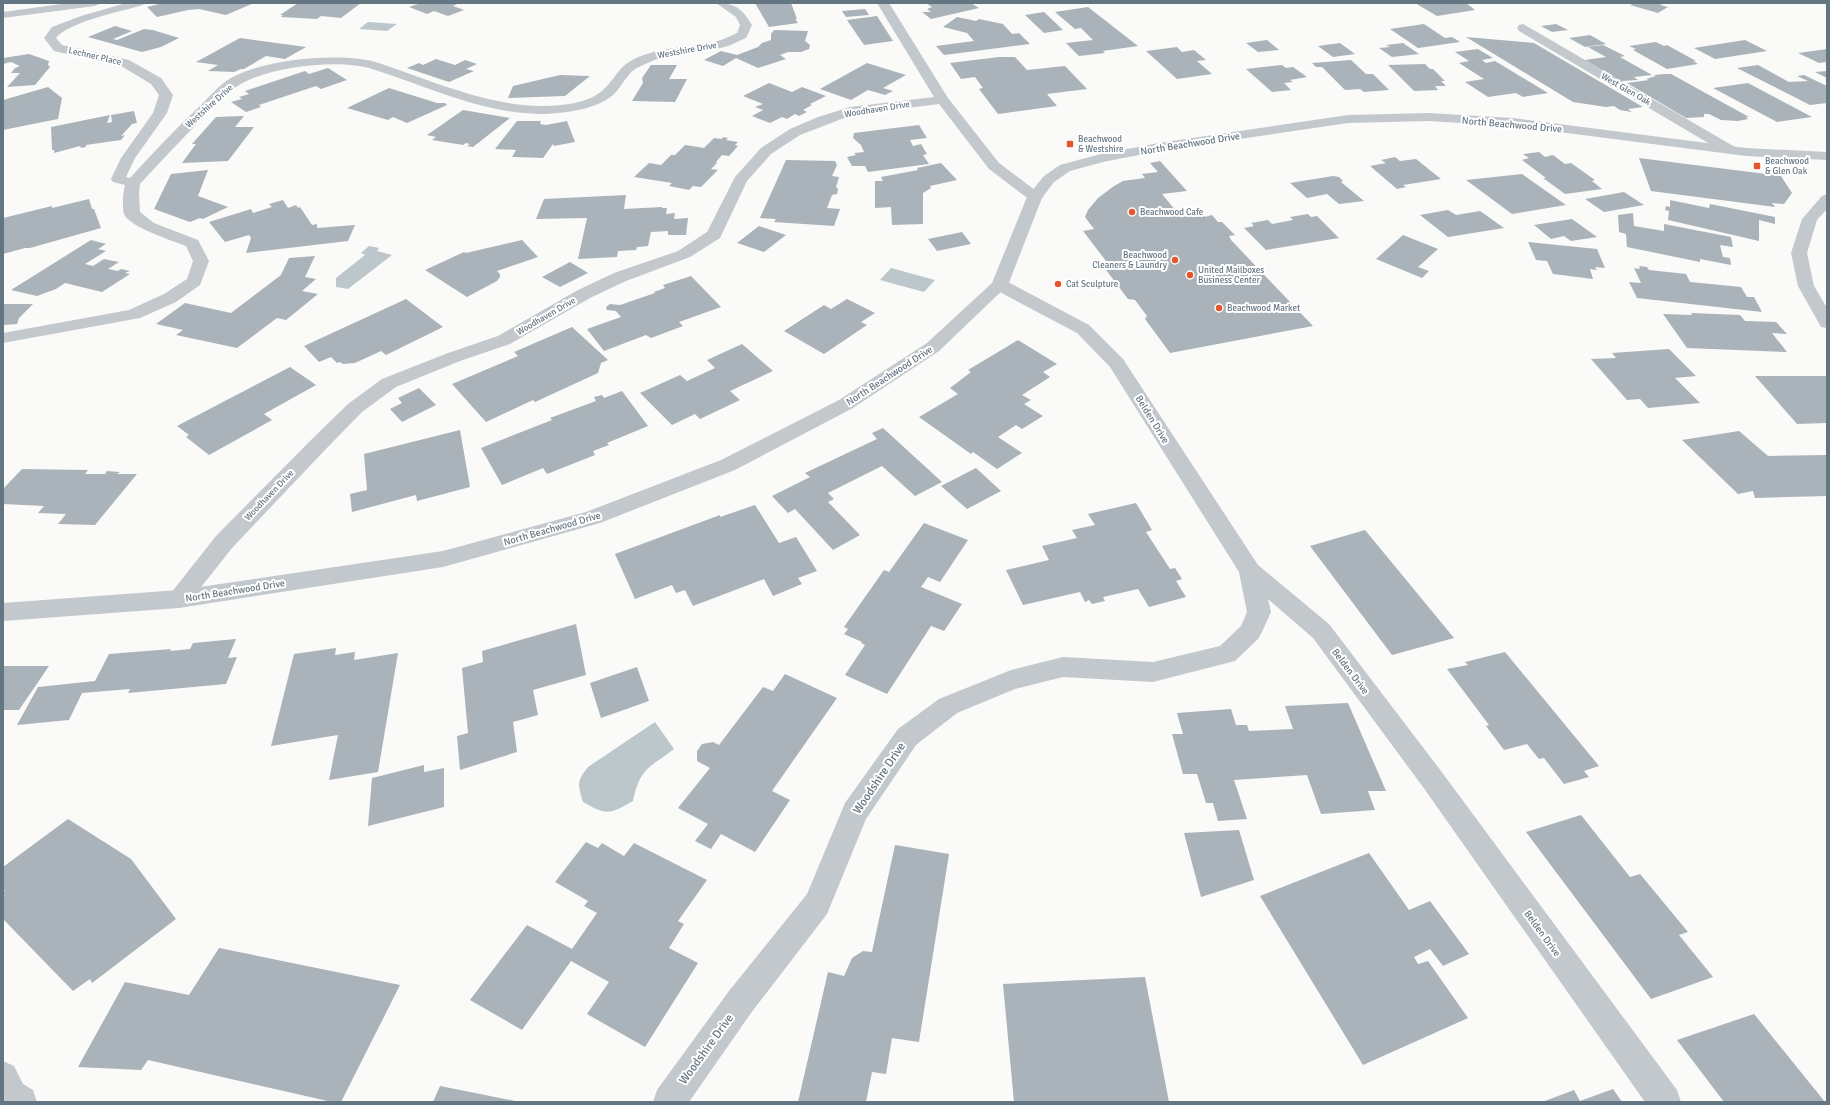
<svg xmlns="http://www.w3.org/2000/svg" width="1830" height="1105" font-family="Signika,sans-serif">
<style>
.water{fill:#bbc7cb}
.building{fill:#aab3b9}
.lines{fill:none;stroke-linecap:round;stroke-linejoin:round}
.service{fill:#c3c8cc;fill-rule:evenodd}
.minor{fill:#c3c8cc;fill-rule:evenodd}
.tertiary{fill:#c3c8cc;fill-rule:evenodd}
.poi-dot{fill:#e4572e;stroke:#fff;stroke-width:1.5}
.labels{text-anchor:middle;stroke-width:4;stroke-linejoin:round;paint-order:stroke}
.far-street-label{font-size:9px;fill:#657683;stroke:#fff}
.far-poi-label{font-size:9px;fill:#657683;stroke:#fff;text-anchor:start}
.street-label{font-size:10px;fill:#657683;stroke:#fff}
.near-street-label{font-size:12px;fill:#657683;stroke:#fff}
</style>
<rect width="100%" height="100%" fill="#fafaf8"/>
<g class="water">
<path d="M368,22l29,2 -10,7 -28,-2z"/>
<path d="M369,246l10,2 -2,3 15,4 -44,34 -12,-2v-9l29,-23 -4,-2z"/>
<path d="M891,268l44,12 -11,12 -44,-12z"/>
<path d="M655,722l19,27c-25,19 -34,19 -41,52 -23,13 -26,15 -50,1 -5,-18 -7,-20 5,-35z"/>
</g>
<g class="building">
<path d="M163,3h91l-28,12 -27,-6 -11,1 -31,7 -10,-10z"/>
<path d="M298,3h63l-20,15 -20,-2 -4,3 -36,-2 2,-2h-3z"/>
<path d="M421,3h33l3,1 -4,2 11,4 -16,6 -14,-5 -7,3 -18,-7z"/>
<path d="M755,3h36l6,16h-2l3,4 -29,4z"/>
<path d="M926,3h45l8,5 -48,11 -9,-7h9l-4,-3 5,-2z"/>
<path d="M1415,3h51l9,7 -38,6z"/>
<path d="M1635,3h29l-4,2 8,2 -10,6 -28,-8z"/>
<path d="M1088,7l50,39 -35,5 2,2 -26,3 -13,-13 27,-3 -12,-12 -6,1 -20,-17z"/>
<path d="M865,9l4,6 -23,2 -4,-6z"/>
<path d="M1044,12l19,18 -19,3 -19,-18z"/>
<path d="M877,16l16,25 -29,4 -17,-25z"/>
<path d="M957,17l19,4 3,-2 24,5 9,10 7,-1 11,11 -86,11 -8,-9 38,-5 -7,-8 -24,-6z"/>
<path d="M1424,24l21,14 7,-1 8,5 -42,6 -28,-19z"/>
<path d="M1556,24l12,6 -16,2 -11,-6z"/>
<path d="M115,26l17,5 -19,8 4,1 27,-11 9,1 26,8 -18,9 -19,5 -54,-15z"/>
<path d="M774,30l34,1 -3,10 5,4 -1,4 -8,3h-13l-8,3 6,4 -28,9 -22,-10 -13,8 -19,-6 17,-9 16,4 21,-8 4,-4 9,-3v-6z"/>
<path d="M1590,35l16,9 -21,3 -16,-9z"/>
<path d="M1466,37l68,6 109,64 -15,2 4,3 -12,-2 -6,-4 -8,1 -33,-5z"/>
<path d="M240,38l66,9 -21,12 -19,-3 -22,13h-3l-7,3 -26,-1 10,-6 -22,-3z"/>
<path d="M1267,40l12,10 -21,2 -12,-9z"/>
<path d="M1745,40l22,11 -52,8 -21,-11z"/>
<path d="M1656,42l8,4 3,-1 29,16h-3l5,3 -31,5 -34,-19 3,-1 -7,-3z"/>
<path d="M1340,43l15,11 -22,3 -15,-11z"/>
<path d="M1403,43l16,11 -27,3 -13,-9 11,-1 -4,-2z"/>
<path d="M1603,45l22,11 -5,1 32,18 -18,2 4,3 -17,1 -36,-21 21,-3 -18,-10z"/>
<path d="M1177,47l5,5 12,-2 12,10 -9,1 15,13 -35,5 -31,-28z"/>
<path d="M1478,49l15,9 -11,2 4,3 9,-2 53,32 -25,4 -7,-4 -28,4 -23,-15 19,-3 -25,-16 10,-2 -14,-9z"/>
<path d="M1827,49v13l-8,1 -21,-10z"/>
<path d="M29,54l20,7 -1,4 2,2 -15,18 -28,2 13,-14h-9l4,-5 5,-2 -9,-4 -8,2v-6z"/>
<path d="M999,57h16l12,13 38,-4 22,23 -40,5 10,12 -59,8 -19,-25 4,-1 -8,-11 -14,2 -11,-16z"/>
<path d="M436,59l19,6 10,-5 12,4 -11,5 8,2 -25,11 -42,-14 12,-5 4,2z"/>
<path d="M1351,60l15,14h7l16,16 -25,2 -4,-3 -15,1 -23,-23h-6l-4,-4z"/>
<path d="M867,63l39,12 -23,13 10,3 -8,4 -17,-5 -17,10 -31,-11z"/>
<path d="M1425,64l5,5h3l12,12h-4l5,5h-11l3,4 -24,1 -26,-26z"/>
<path d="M651,65h26l-8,14h18l-12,23 -43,-1 11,-18 -1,-5z"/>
<path d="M1282,65l4,3 7,-1 14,10 -17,3 3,2 -9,1 7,7 -19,2 -26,-23z"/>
<path d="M1758,65l31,17 19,-1 -11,-5 7,-1 23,11v17l-17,2 -73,-37z"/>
<path d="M328,68l19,12 -26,9 -5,-3 -57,19 2,2 -15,5 -15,-10 11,-3 -3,-2 10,-3 -4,-3 60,-20 4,3z"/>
<path d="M1827,71v7l-12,-6z"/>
<path d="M1665,74h6l78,43h-3l2,2 -10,2 -17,-1 -12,-6h-5v3l-18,1 -59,-35 22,-3 -3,-1 10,-3 -2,-1z"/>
<path d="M560,75l30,1 -25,20 -57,2 5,-12z"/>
<path d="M769,83l23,9 10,-5 24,9 -16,8 2,1 -9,5 4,2 -8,4 -4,-2 -8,5 -5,-2 -12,6 -18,-7 11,-6 -8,-3 8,-3 -20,-8z"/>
<path d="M1748,83l64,34 -35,5 -64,-34z"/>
<path d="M48,87l14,11 -4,21 -55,11v-30z"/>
<path d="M389,88l48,15h8l2,2 -40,18 -14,-6 -5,3 -41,-12z"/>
<path d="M463,110l47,8 -37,29 -6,-1 3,-2 -4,-1 -3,2 -31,-5 4,-3 -9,-2z"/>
<path d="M134,111l3,12 -5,1 -11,12 4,-1 -4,5 -35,5v2l-5,1 -1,-2 -26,7v-3h-2l-1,-23 59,-12 -3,8 5,-1 -1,-7z"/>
<path d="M244,116l-9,11h19l-26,34 -46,2 14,-19h-4l24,-27z"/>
<path d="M517,121h24l-1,3 6,1 21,-4 8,21 -21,4 -1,-2 -10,14 -31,-1 4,-7 -21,-1z"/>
<path d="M919,125l8,13 -17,2 3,6 8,-2 6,10 -4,1 6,9 -61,8 -3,-6h-13l-5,-9 9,-2 -2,-2 10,-1 -3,-7 -8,-7 1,-5z"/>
<path d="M723,137l5,1 -2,2 12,2 -3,3 3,1 -9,10 -7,-1 -6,7 1,1 -6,6 7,1 -17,17 -8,-1 -4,4 -20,-4 3,-3 -38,-6 15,-14 12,2 10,-10h4l10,-10 19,3 10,-10 8,1z"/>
<path d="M1539,152l6,5 8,-2 12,9 6,-1 24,17 -3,1 10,8 -37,5 -22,-16h3l-24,-18 7,-2 -6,-4z"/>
<path d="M1395,157l5,4 16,-2 25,20 -38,6 3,2 -9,2 -27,-23 16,-3 -5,-3z"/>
<path d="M1639,158l142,18 11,17 -8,11 -12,-1 3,4 -124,-16z"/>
<path d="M786,160l49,1 2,4 -5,11 7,1 -3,10 2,2 -1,5 -5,1 -5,13 13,1 -6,17 -60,-4 2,-3 -16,-1z"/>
<path d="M1160,161l27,30 -25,3 19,23 22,-3 2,3 7,-2 6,7h4l13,13 -6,1 2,4 82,86 -143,27 -25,-34 2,-3 -12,-16 -7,-1 -28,-37 6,-1 -23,-30 11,-2 -9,-12 3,-7 10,-12 16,-12 9,-5 22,-3 -3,-4 16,-2 -8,-9z"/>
<path d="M941,163l16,17 -27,6 1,2 -8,5v31l-31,1 -1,-18 -16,1v-27h8l-2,-4 37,-7 -1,-2z"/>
<path d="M208,170l-10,26 30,11 -25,12 -3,-1 -10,4 -36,-13 17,-35z"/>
<path d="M1522,174l44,31 -54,9 -46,-34z"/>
<path d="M1333,176l6,1 4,4 -2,1 23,19 -25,3 -12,-10 -20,4 -17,-15z"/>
<path d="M1624,192l20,13 -40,7 -19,-13z"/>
<path d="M626,195l-2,14 38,-2v1h5l-1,6 9,-1 -1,6 14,-1 -2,17h-18v-4l-17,1 -3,14 -11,1 -1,3 -18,1 -1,6 -39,2 9,-41 -51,1 8,-20z"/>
<path d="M89,199l3,10h2l7,19 -71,20h-5l-22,6v-36l49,-12v2z"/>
<path d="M283,200l5,8 8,-3 2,3 2,-1 12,18 5,-1v4l38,-3 -7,16 -102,12 5,-15 -2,-3 -24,7 -16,-20 42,-13 2,4 19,-6 -3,-3z"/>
<path d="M1670,200l39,8 1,-4 65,13v7l-16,-4v21l-91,-21 1,-9 -4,-1 1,-4 4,1z"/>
<path d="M1448,210l8,5 24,-4 24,17 -56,9 -28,-22z"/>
<path d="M1633,213l1,13 30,5v-7l67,13 2,10 -13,-2 3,12 7,1 1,7 -31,-6v3l-73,-15 -1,-13 -7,-2 -1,-17z"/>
<path d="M1308,214l3,3 6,-1 22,22 -73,12 -22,-22 10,-2 -3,-3 17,-3 4,4 21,-4 -3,-3z"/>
<path d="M1572,219l25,18 -26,4 -7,-5 -13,3 -17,-14z"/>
<path d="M759,226l27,9 -22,17 -27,-9z"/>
<path d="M962,232l9,12 -34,7 -9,-12z"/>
<path d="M1403,235l35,14 -20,18 11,4 -7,7 -46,-19z"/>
<path d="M91,240l15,4 -8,5 8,2 -21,13 8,2 11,-7 15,3 -11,7 10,2 3,-2 9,2 -5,2 5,1 -28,18 -37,-9 -9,6 -19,7 -26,-6z"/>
<path d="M522,240l16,17 -41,14 3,3v3l-3,4 -30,16 -42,-27 39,-18 2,1z"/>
<path d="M1528,242l69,7 8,19 -10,-1 2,3 -7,-1 3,10 -40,-5 -6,-13 -11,-1z"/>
<path d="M315,256l-10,21 11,2 -14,12 16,3 -32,26 -9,-2 -40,30 -61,-13 7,-5 -27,-6 29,-21 46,10 50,-38 8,-17z"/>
<path d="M570,262l18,11 -28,14 -18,-10z"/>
<path d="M1639,266l8,1 2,3 37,4 4,8 51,5 6,10h7l8,15 -125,-14 -8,-16 12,1 -7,-15 6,1z"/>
<path d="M691,276l30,31 -42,15 4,4 -32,12 -5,-3 -42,16 -17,-22 34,-12 -5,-6 -9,-1 -1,-3 4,-3 10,1 35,-12 -1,-1 11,-4 -2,-3z"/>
<path d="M406,299l37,28 -57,28 -5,-4 -26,12 -12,1 -3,-2 -3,1 -6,-6 -12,5 -15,-16z"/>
<path d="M847,299l28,14 -14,9 6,3 -43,29 -40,-23 40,-26 7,4z"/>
<path d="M3,304h30l-14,14 -2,6 -14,1z"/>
<path d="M1691,313l49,2 5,6 31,1 11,12 -15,-1 15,19 -100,-4 -24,-34 29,1z"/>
<path d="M572,327l36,33 -7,3 -3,10 -63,29 -2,-2 -47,22 -34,-38 66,-28 -4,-4z"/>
<path d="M1018,340l39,24 -14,8 7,5 -28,18 9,5 -7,4 19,12 -21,13 -6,-4 -18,12 24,16 -25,16 -24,-17 -2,2 -52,-37 39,-23 -8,-6 21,-16 -3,-2z"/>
<path d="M742,344l31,27 -43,20 10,9 -40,19 -5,-5 -23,11 -32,-32 40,-18 7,6 28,-13 -8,-8z"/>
<path d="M1669,349l27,27 -21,2 25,25 -52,5 -8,-9 -13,1 -36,-41 25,-1 -4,-5z"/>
<path d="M290,367l26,18 -52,29 8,6 -63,35 -23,-18 3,-2 -12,-9z"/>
<path d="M1755,376h72v47l-30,1z"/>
<path d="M419,388l17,17 -34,17 -12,-13 12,-6 -4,-5z"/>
<path d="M622,391l26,35 -41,17 2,2 -16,6 2,4 -48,19 -4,-6 -41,17 -21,-37 71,-28 -2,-2 46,-17 -2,-4 8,-2 2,3z"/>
<path d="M883,428l59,54 -27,14 -33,-30 -54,27 6,6 -6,3 32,33 -27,15 -38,-41 -7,4 -16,-17 38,-19 -5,-4 72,-34 -5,-6z"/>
<path d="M460,430l10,57 -53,14 -1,-6 -64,17 -2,-18 17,-4 -3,-36z"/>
<path d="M1739,431l29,25 59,-1v41l-72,2 -2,-7 -15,3 -56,-54z"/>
<path d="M976,468l25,23 -34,18 -26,-23z"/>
<path d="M22,469l66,1 -3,4h20l2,-3 13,1 -3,2h20l-42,51 -37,-1 8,-10 -28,-1 6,-7 -41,-2v-15z"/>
<path d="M1136,503l16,27 -6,2 24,37 5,-1 7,11 -6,2 10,16 -37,10 -11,-18 -35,8 2,4 -13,3 -3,-4 -4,2 -5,-10 -57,13 -17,-35 43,-10 -7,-14 35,-8 -5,-8 23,-5 -7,-11z"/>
<path d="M755,505l24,38 17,-6 21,34 -19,7 4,6 -29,12 -9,-17 -71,27 -8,-16 -9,3 -4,-8 -37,14 -20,-45 105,-39v2z"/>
<path d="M924,523l44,17 -28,42 -12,-5 -7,10 41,17 -18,27 -13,-5 -44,68 -42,-19 20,-30 -4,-2 1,-1 -18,-8 4,-5 -4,-2 40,-57 5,2z"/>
<path d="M1365,530l89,108 -62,17 -82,-109z"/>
<path d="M576,624l10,51 -53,15 5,25 -25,7 4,30 -57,18 -3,-34 11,-3 -6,-65 21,-6 -1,-11z"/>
<path d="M236,639l-8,19 9,-1 -11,27 -98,9 2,-4 -48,4 -13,27 -52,5 21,-38 57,-6 14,-27 62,-5 -1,2 20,-2 3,-6z"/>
<path d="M336,648l-1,7 20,-3 -1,8 44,-7 -20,119 -49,8 9,-45 -67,11 23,-92z"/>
<path d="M1505,652l94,114 -15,5 5,6 -25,7 -20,-26 -5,1 -12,-15 -23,6 -18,-24 3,-1 -42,-56 21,-4 -3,-3z"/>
<path d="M3,666h46l-30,44h-16z"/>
<path d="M637,667l12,34 -48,17 -11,-35z"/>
<path d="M785,674l52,24 -65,93 18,9 -35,52 -34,-18 -10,15 -16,-8 13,-17 -30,-16 32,-40 -13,-7v-10l5,-7 11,-2 6,3 44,-58 10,4z"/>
<path d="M1348,703l38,88h-18l7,19 -54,4 -14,-39 -73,5 13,39 -29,2 -5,-18h-7l-9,-29h-14l-11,-40h11l-6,-21 54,-4 5,16h11l2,6 44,-2 -8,-23z"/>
<path d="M424,765v7l20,-4v39l-76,19 4,-48z"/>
<path d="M1581,815l49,62 10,-3 48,58 -9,3 34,42 -62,22 -125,-167z"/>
<path d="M68,819l63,40 45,60 -84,64 -2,-4 -17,12 -70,-72v-27l2,-1 -2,-2v-22z"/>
<path d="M1239,830l15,50 -53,17 -17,-64z"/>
<path d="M586,842l12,6 4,-5 22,13 10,-13 73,37 -29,41 6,3 -15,24 29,15 -53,84 -58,-33 22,-32 -38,-21 -49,69 -52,-30 57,-75 45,24 25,-36 -13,-7 4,-5 -33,-19z"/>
<path d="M895,845l54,9 -30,188 -27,-4 -6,36 -14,-2 -6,30h-68l30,-130 16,4 8,-18 11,-7 9,1z"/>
<path d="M1369,853l40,57 21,-9 39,53 -26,12 -13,-17 -16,8 4,7 10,-3 40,57 -105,47 -103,-169z"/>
<path d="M219,948l181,37 -59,117h-9l-184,-42 -7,10 -63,-3 47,-85 64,13z"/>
<path d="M1145,977l24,125h-155l-11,-118z"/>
<path d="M1754,1014l71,88h-101l-47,-62z"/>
<path d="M440,1086l75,15v1h-82z"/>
<path d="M1613,1089l9,13h-80l32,-12 6,11z"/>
</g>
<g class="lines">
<path class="service" d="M1523,24l212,123 2,3 -2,3h-10l-206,-122 -2,-3 2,-3z"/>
<g class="minor">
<path d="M69,3h32l-6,3 -92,12v-6z"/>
<path d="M126,3h19l-2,2c-20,6 -75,17 -87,33l6,7 67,15 32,18 12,17 -6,18 -32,45 -9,19 4,1c23,-25 46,-50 71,-73 8,-8 16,-17 25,-24 33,-22 116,-30 153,-18 50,17 107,42 160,43 22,0 52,-2 67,-19 8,-8 13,-19 23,-25 28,-17 62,-13 92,-22 6,-2 11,-5 16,-7l3,-8 -4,-8 -20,-14c20,0 26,6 36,22l-6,13c-6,2 -12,6 -18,8 -20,6 -41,5 -61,10 -9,2 -17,6 -26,10 -12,4 -17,17 -25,26 -16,18 -55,22 -77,22 -57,-1 -113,-28 -167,-45 -34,-11 -107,-2 -136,18 -9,6 -17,16 -25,23 -25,24 -48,49 -71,74l-1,9 1,19 14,11 44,17 11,21 -9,24 -24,17 -36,16 -137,25v-10l126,-23 35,-16 23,-15 6,-18 -7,-15c-13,-5 -57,-19 -62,-32 -2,-8 -1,-21 1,-29l-12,-3 -2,-3 10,-21 32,-45 6,-18 -8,-11 -30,-18 -67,-15 -10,-13 8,-11 29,-11z"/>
<path d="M877,3h12l59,95 51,65 41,31 3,3 -3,3 -5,2 -5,-2 -41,-31 -50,-65 -87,11 -52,20 -29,19 -24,27 -27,57 -30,19 -64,24 -36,17 -80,46 -50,17 -64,26 -34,25 -38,39 -92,97 -45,57 -8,3 -8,-3 -3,-6 3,-6 45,-57 94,-95 38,-37 34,-25 66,-26 50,-17 80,-46 36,-17 64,-22 29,-19 28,-55 26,-29 29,-19 28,-12 32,-10 84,-10z"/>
<path d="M1827,194v15l-10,11 -10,33 7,33 13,22v20l-6,-1 -23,-41 -7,-33 11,-34 20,-23z"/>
<path d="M1000,280l6,1 83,44 34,34 135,206 71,59 112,147 236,319 4,12h-36l-222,-315 -110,-149 -45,-39 3,13 -9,20 -4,7 -23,22 -82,21 -90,-5 -48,12 -58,24 -41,32 -50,74 -39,95 -76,99 -62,89h-36l4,-12 72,-99 78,-97 38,-91 53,-74 41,-30 72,-29 52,-13 90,5 67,-16 21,-20 6,-14 -8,-40 -129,-205 -33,-34 -83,-44 -2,-4 2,-4z"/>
<path d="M3,1061l11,5 9,18 10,6 4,12h-34z"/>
</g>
<path class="tertiary" d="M1428,113l85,5 233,30 81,4v8l-81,-4 -233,-30 -85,-5 -80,2 -189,28 -56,11 -33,9 -16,11 -12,16 -34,87 -69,66 -86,57 -118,62 -135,53 -157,44 -264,41 -176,13v-18l176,-13 264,-39 143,-39 135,-52 118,-60 88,-57 65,-60 35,-86 17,-21 16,-11 41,-11 58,-11 189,-28z"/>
</g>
<g class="poi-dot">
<rect x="1066" y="140" width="8" height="8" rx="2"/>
<rect x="1753" y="162" width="8" height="8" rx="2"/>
<circle cx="1132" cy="212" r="4"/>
<circle cx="1175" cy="260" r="4"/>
<circle cx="1190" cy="275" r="4"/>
<circle cx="1058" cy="284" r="4"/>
<circle cx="1219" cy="308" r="4"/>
</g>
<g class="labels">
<g class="far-street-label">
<text transform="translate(687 50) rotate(-10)" y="3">Westshire Drive</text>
<text transform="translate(95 56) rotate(13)" y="3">Lechner Place</text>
<text transform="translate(1626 89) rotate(30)" y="3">West Glen Oak</text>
<text transform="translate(209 106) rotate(-42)" y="3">Westshire Drive</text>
<text transform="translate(877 109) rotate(-9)" y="3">Woodhaven Drive</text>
<text transform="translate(546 316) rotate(-30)" y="3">Woodhaven Drive</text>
<text transform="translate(269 495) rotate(-46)" y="3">Woodhaven Drive</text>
</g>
<g class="far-poi-label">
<text x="1078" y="142">Beachwood<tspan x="1078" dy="10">&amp; Westshire</tspan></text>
<text x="1765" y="164">Beachwood<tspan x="1765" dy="10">&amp; Glen Oak</tspan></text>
<text x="1140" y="215">Beachwood Cafe</text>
<text x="1167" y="258" text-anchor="end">Beachwood<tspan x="1167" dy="10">Cleaners &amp; Laundry</tspan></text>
<text x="1198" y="273">United Mailboxes<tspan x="1198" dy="10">Business Center</tspan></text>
<text x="1066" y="287">Cat Sculpture</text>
<text x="1227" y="311">Beachwood Market</text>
</g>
<g class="street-label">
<text transform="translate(1512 124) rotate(5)" y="4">North Beachwood Drive</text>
<text transform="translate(1190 143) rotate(-9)" y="4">North Beachwood Drive</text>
<text transform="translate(889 375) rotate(-33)" y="4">North Beachwood Drive</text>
<text transform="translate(1153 419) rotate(58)" y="4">Belden Drive</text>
<text transform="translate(552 528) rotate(-16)" y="4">North Beachwood Drive</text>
<text transform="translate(235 590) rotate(-9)" y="4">North Beachwood Drive</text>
<text transform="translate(1351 671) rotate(53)" y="4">Belden Drive</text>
<text transform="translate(1543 933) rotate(54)" y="4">Belden Drive</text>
</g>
<g class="near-street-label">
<text transform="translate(879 778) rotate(-56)" y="4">Woodshire Drive</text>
<text transform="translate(706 1049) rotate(-54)" y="4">Woodshire Drive</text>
</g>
</g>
<rect width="1830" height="1105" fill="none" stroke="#657683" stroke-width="8"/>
</svg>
